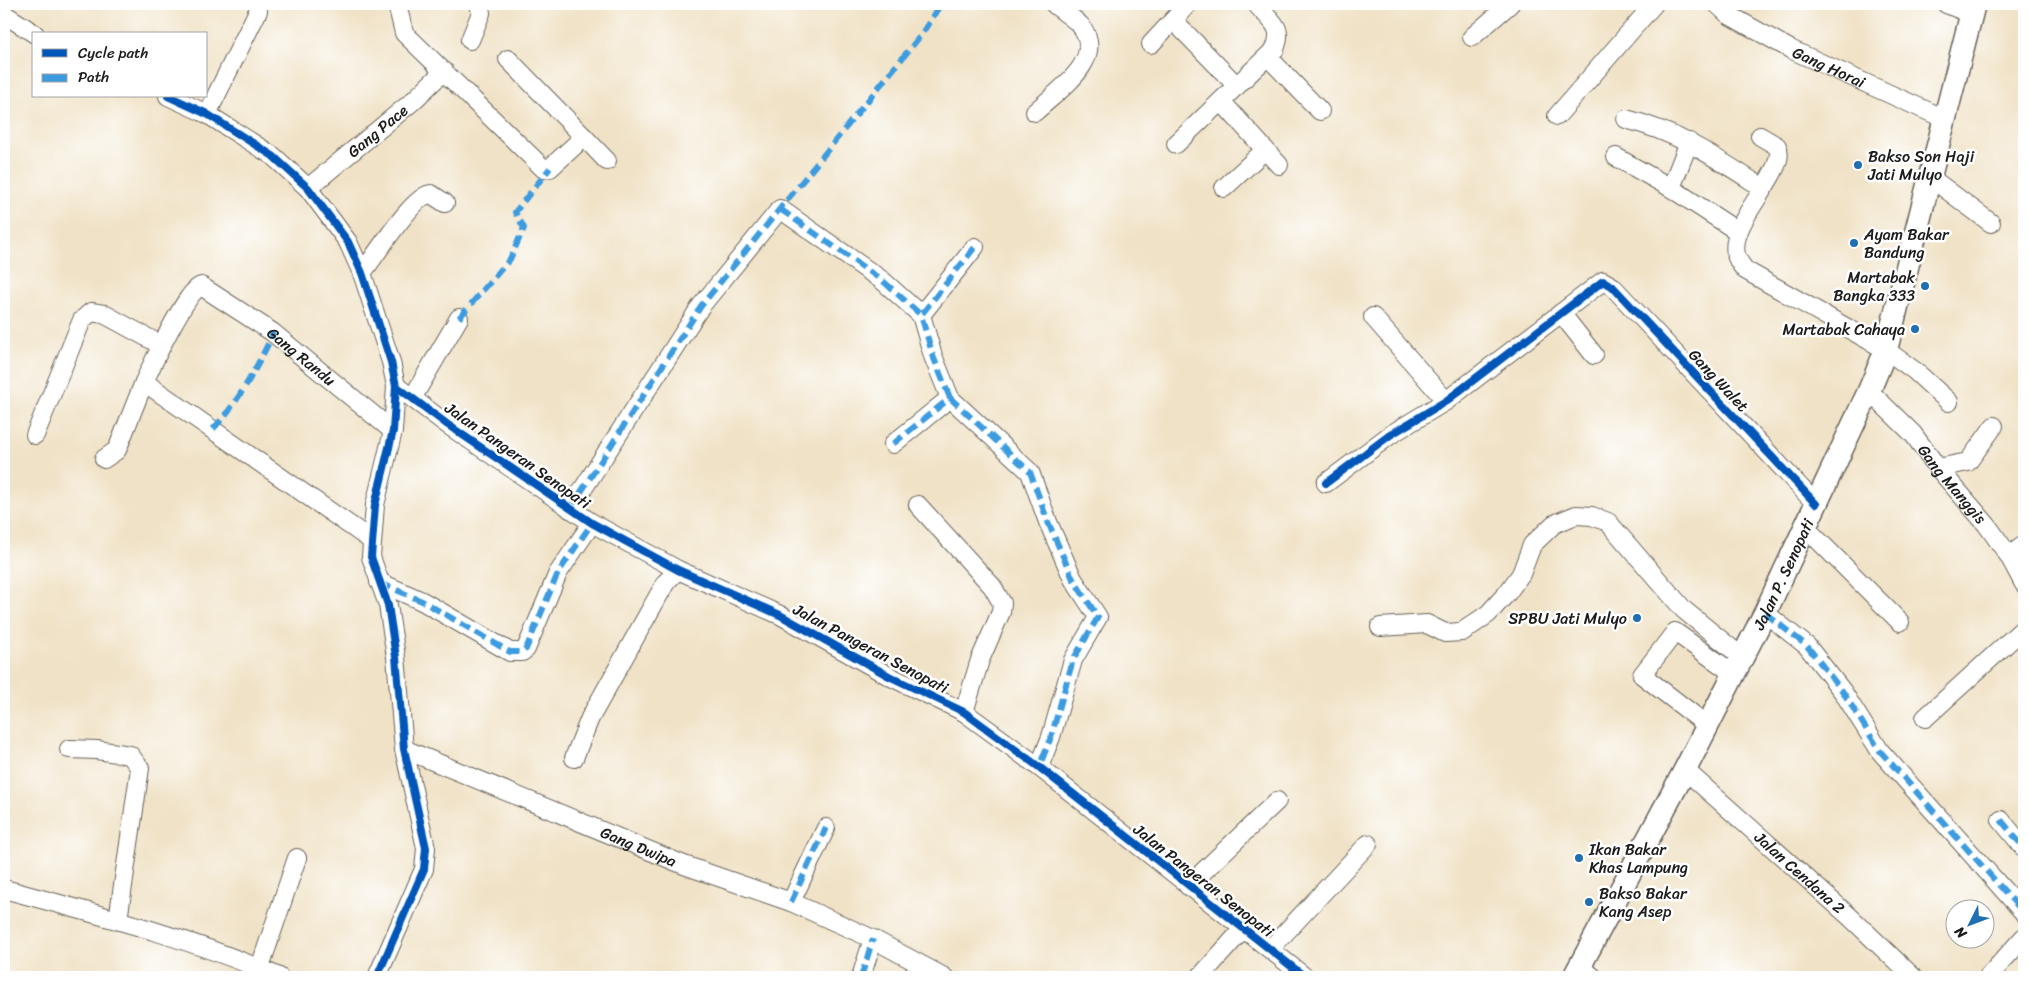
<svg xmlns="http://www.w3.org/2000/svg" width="2028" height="981" font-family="Sriracha,sans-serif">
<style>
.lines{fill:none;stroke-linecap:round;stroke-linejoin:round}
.minor-casing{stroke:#666158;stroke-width:20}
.major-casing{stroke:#666158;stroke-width:25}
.minor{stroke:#fff;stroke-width:18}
.major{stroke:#fff;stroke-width:22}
.quiet{stroke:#3c9bdf;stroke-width:6;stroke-dasharray:12 6;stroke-linecap:butt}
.cycleway-casing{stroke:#fff;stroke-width:11}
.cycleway{stroke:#0057b8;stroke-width:8}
.poi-dot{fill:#1f6fb2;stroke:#fff;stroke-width:2}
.labels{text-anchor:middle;stroke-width:5;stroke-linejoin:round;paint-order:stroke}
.street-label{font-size:16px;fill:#1c1c1c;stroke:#fff}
.poi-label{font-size:16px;fill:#1c1c1c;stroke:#fff;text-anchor:start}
</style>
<rect width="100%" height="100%" fill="#fff"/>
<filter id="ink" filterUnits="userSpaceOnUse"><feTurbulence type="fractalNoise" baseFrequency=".02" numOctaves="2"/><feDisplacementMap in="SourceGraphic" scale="10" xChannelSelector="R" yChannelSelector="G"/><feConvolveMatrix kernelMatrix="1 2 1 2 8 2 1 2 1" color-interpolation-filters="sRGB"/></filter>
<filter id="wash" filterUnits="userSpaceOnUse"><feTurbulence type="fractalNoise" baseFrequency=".0096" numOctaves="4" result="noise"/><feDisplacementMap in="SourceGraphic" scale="20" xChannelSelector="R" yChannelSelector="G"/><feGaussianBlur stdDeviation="1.12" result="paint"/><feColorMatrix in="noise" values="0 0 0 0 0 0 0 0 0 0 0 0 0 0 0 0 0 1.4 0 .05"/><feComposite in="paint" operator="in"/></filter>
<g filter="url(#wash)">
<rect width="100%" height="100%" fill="#f0e2c6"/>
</g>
<g filter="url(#ink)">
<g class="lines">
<defs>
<g id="minor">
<path d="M397,4l7,29 140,136 6,-1 34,-31 23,24"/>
<path id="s1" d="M1717,4l12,11 61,34 155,70"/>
<path d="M1946,4l25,10"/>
<path d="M4,14l31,20"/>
<path d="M1174,21l63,65"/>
<path d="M1472,37l38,-33"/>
<path d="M470,40l11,-27 -2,-9"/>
<path d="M1151,44l37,-40"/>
<path d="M1268,57l52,54"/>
<path d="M508,59l76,78"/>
<path d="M168,96l39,18 66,42 35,32 40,54 14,31 29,89 5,24 -3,45 -18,74 -4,52 17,48 8,52 8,92 22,99 -2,21 -47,108"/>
<path d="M1221,101l58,64"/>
<path d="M1035,112c22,-21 72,-52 46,-86 -7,-8 -19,-15 -27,-22"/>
<path d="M207,114l51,-103"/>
<path d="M1557,116l97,-112"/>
<path d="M1626,119c54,14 90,39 137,69"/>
<path d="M1760,136l17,10c13,24 -49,74 -41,108 1,6 5,11 9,16l141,80 29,21 34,31"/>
<path d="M1176,144l99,-95c9,-22 -3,-27 -17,-43l2,-2"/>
<path d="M1616,157l55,31 66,43"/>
<path d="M1931,178l60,45"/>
<path id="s2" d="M308,188l105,-87 31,-30"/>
<path d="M1224,188l41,-38"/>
<path d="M1671,188l18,-46"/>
<path d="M362,273c12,-15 52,-79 69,-79l14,9"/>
<path d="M1561,313l33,42"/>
<path d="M1373,317l73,84"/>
<path d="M396,386l52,39 144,98 86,47 102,45 109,61 75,36 75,55 266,210"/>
<path id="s3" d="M1869,391l44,43 25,34 49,57 22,31 15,28"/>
<path d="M413,397l46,-79"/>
<path d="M950,398l-17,-42 -12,-41 54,-68"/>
<path d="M35,435l47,-115 9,-8 13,2 57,31"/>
<path d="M893,444l57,-46 80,74 18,50 25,57 25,38 -25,43 -22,77 -12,30"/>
<path d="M104,459l13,-9 27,-68"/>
<path d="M1938,468l30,-6 26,-36"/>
<path d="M1326,483l64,-48 56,-34 157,-120 9,5 204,218"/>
<path d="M918,505l74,81 10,17 -1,9 -21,48 -16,52"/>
<path d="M570,509l131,-203 79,-97 103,72 38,34"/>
<path d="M1805,527l95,95"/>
<path id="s4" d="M371,540l-227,-158c7,-15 43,-93 57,-96l71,46 121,99"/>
<path d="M2009,556l15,-11"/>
<path d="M379,582l43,19 88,51h12l4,-3 32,-76 34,-50"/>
<path d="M1765,613l42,33 36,46 37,59 144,162"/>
<path d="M1380,627l47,-3 18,9 17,-1 26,-18 20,-22 13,-18 11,-29 22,-21 22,-9 16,1 16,6 76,88 59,48"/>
<path d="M1925,718l99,-90"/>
<path d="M1708,726l-66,-51 33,-43 59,42"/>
<path d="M69,749l28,1 33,5 10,13 -22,152"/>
<path id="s5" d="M404,749l280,116 107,37 82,37 71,38"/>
<path d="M574,758l16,-40 76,-136 12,-12"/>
<path id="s6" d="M1685,770l164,146 64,61"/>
<path d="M2001,820l23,28"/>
<path d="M1188,886l89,-85"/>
<path d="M4,889c92,25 188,49 275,88"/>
<path d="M791,902l35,-74"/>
<path d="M1270,949l98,-105"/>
<path d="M1580,966l13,11"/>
<path d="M259,970l38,-112"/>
<path d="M861,977l12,-38"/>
<path d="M1200,977l43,-48"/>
<path d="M1988,977l36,-40"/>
</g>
<g id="major">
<path id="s7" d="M1574,977l111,-207 80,-157 104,-222 17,-41 88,-346"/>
</g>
</defs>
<use href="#minor" class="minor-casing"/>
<use href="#major" class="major-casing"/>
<use href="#minor" class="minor"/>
<use href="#major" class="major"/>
<g class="quiet">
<path d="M780,209l103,72 38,34"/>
<path d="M459,318l51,-59 14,-31 -9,-16 35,-44"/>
<path d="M950,398l-17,-42 -12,-41 54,-68"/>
<path d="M213,429c25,-26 43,-60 59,-93v-4"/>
<path d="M893,444l57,-46 80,74 18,50 25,57 25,38 -25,43 -22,77 -12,30"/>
<path d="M570,509l131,-203 220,-271 20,-31"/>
<path d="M380,583l42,18 88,51h12l4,-3 32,-76 34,-50"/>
<path d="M1765,613l42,33 36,46 37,59 144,162"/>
<path d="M2001,820l23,28"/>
<path d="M791,902l35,-74"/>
<path d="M861,977l12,-38"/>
</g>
<defs>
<g id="cycleway">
<path d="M168,96l39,18 66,42 35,32 40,54 14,31 29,89 5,24 -3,45 -18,74 -4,52 17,48 8,52 8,92 22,99 -2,21 -47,108"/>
<path d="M396,386l52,39 144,98 86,47 102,45 109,61 75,36 75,55 266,210"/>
<path d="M1326,483l64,-48 56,-34 157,-120 9,5 204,218"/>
</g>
</defs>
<use href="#cycleway" class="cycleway-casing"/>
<use href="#cycleway" class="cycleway"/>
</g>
</g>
<g class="poi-dot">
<circle cx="1858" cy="165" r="5"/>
<circle cx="1854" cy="243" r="5"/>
<circle cx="1925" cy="286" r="5"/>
<circle cx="1915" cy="329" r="5"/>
<circle cx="1637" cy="618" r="5"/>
<circle cx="1579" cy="858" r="5"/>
<circle cx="1589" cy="902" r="5"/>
</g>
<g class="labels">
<g class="street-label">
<text dy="6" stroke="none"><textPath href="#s1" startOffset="129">Gang Horai</textPath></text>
<text dy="6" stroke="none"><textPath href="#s2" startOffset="90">Gang Pace</textPath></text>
<text dy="6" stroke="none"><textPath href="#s4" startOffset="512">Gang Randu</textPath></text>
<text transform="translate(1719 380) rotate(47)" y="6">Gang Walet</text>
<text transform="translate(518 455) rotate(35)" y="6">Jalan Pangeran Senopati</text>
<text dy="6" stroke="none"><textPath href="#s3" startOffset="125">Gang Manggis</textPath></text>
<text dy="6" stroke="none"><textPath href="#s7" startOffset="454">Jalan P. Senopati</textPath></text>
<text transform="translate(871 648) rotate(28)" y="6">Jalan Pangeran Senopati</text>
<text dy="6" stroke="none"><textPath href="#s5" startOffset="254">Gang Dwipa</textPath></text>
<text dy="6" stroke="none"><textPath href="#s6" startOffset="154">Jalan Cendana 2</textPath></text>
<text transform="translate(1204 880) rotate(38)" y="6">Jalan Pangeran Senopati</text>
</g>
<g class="poi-label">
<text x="1868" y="162">Bakso Son Haji<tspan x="1868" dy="18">Jati Mulyo</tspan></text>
<text x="1864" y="240">Ayam Bakar<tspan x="1864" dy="18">Bandung</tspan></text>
<text x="1915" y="283" text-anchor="end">Martabak<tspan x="1915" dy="18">Bangka 333</tspan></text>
<text x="1905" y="335" text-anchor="end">Martabak Cahaya</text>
<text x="1627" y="624" text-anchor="end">SPBU Jati Mulyo</text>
<text x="1589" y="855">Ikan Bakar<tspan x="1589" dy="18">Khas Lampung</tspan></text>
<text x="1599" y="899">Bakso Bakar<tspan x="1599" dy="18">Kang Asep</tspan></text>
</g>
</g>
<rect width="2028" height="981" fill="none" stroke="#fff" stroke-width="20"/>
<rect x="32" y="32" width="175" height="65" fill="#ffffff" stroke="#a4a4a4"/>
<rect x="42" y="49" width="25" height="8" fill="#0057b8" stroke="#a4a4a4"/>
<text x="78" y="58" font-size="15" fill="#1c1c1c">Cycle path</text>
<rect x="42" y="74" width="25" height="8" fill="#3c9bdf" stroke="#a4a4a4"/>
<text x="78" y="82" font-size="15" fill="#1c1c1c">Path</text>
<g transform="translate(1970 924) rotate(228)"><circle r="24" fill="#ffffff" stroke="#a4a4a4"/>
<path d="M0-4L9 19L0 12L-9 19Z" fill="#1f6fb2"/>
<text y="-8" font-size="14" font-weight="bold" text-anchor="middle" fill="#1c1c1c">N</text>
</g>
</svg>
